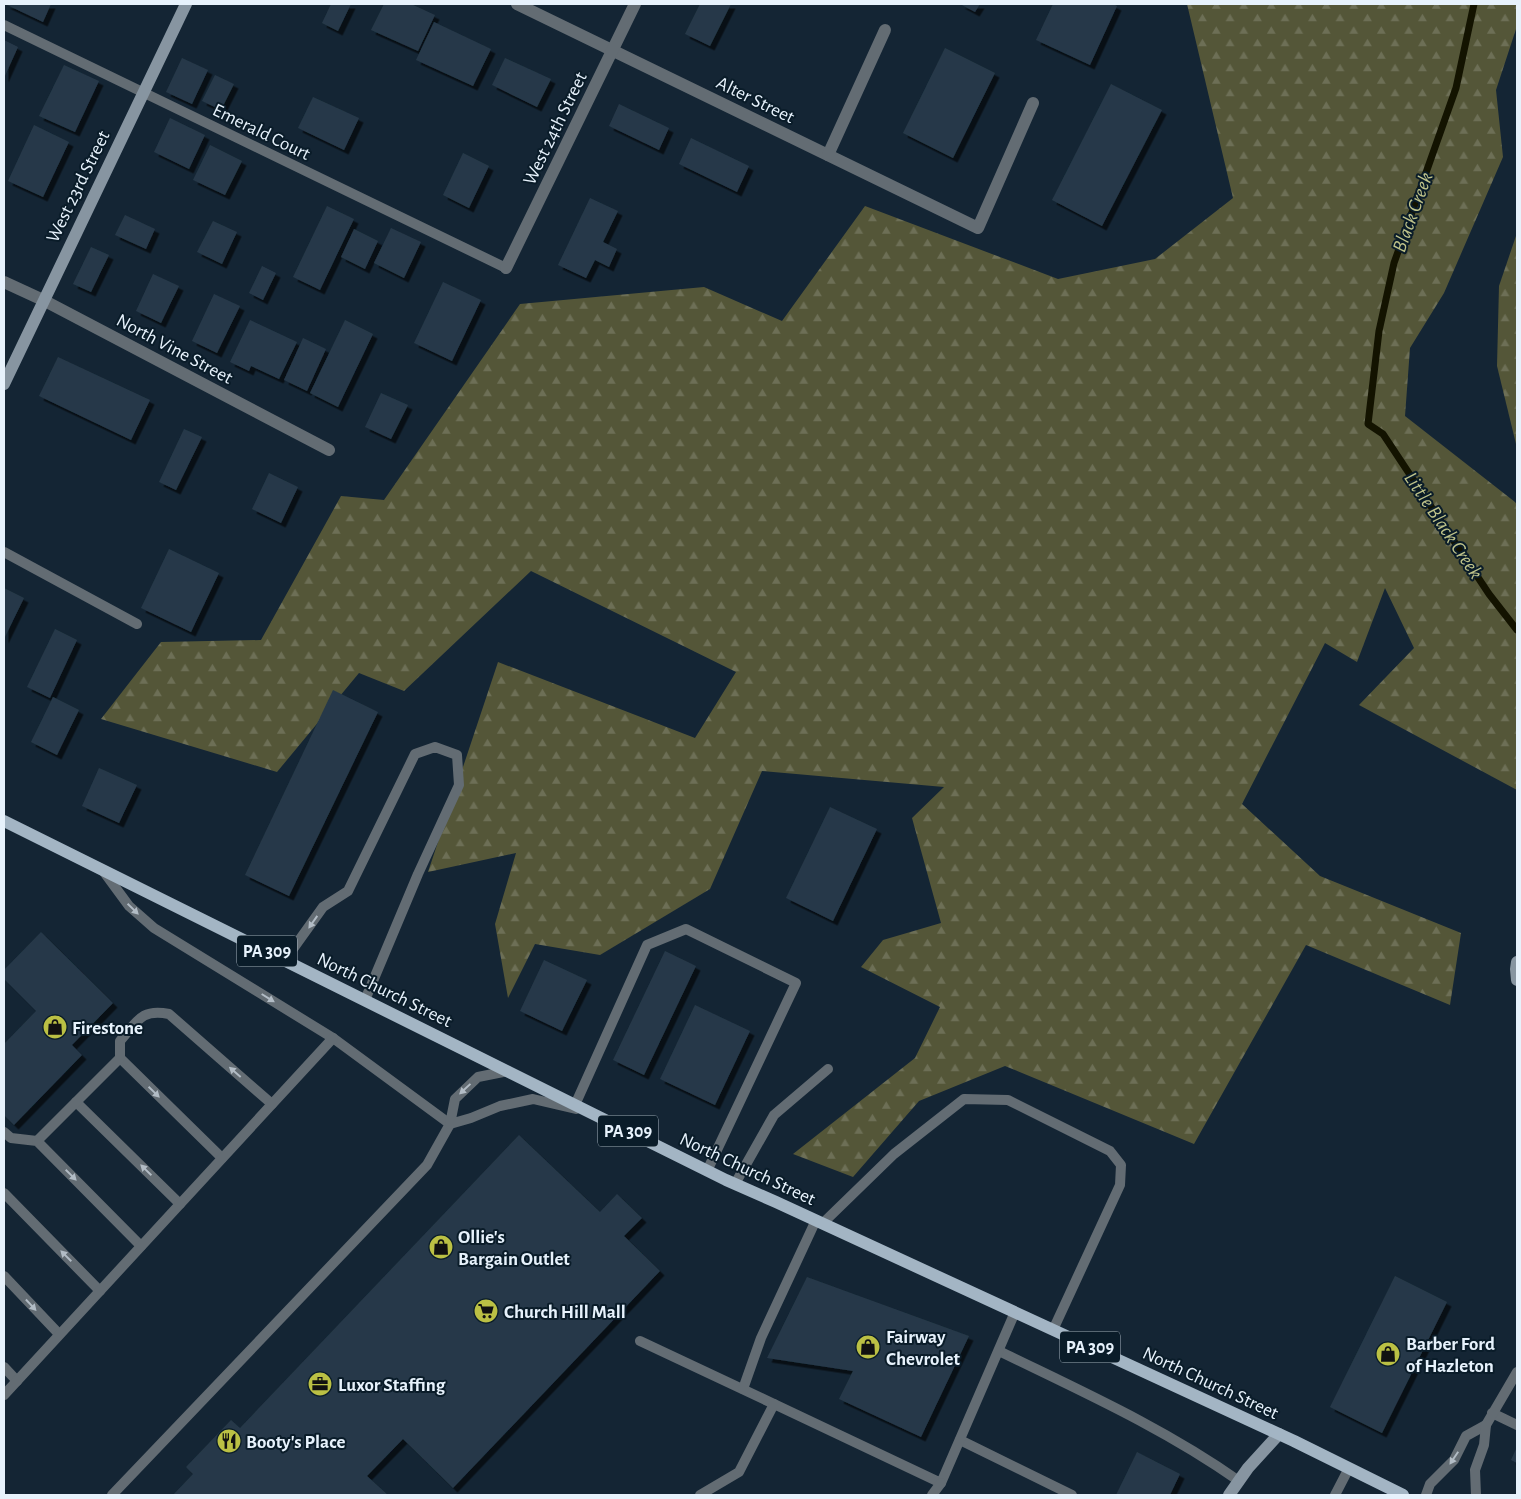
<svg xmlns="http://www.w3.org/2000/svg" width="1521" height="1499" font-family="'Alegreya Sans',sans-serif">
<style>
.forest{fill:url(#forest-firs)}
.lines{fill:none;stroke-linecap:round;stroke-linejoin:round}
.stream{stroke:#131300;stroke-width:7}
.building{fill:#263948;filter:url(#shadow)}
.lane{stroke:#636c73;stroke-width:10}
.street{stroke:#636c73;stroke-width:12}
.secondary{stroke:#8795a1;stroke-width:12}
.primary{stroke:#a3b5c4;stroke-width:12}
.oneway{fill:#b2bcc5}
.labels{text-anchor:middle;stroke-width:4;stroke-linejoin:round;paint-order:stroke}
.shield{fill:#0a1c29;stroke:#a5b2bd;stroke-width:1}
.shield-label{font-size:18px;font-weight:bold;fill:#e7f2fc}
.street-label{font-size:19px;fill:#e7f2fc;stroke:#0a1c29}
.poi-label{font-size:19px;font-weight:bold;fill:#e7f2fc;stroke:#0a1c29;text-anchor:start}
.water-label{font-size:20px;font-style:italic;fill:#bfc38a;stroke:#0a1c29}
</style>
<defs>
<pattern id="forest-firs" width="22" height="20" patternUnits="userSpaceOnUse" patternTransform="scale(1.25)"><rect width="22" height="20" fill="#545638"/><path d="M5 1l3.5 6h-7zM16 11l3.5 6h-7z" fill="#6d6f56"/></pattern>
<filter id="shadow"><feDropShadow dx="4.5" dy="4.5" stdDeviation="0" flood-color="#0009"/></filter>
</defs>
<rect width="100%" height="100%" fill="#142534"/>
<g class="forest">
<path d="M1187,4h330v22l-21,64 7,67 -59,136 -34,55 -5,68 110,86 2,3v285l-158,-85 55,-57 -29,-60 -28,74 -32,-19 -83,161 78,72 141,57 -11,72 -144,-60 -112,199 -189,-78 -86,35 -66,76 -60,-23 122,-96 25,-51 -79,-40 22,-27 58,-17 -29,-105 32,-31 -182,-16 -52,118 -110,66 -65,-11 -27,54 -13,-74 21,-71 -88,19 70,-210 197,76 41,-66 -205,-101 -127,120 -45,-18 -82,99 -176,-53 60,-77 100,-2 80,-144 43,4 136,-196 184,-17 78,34 83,-115 193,73 97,-20 78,-61z"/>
<path d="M1517,233v215l-20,-82 2,-80z"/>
</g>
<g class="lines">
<path class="stream" d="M1474,4l-18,84 -62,175 -15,68 -11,93 15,10 106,160 28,36"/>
</g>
<g class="building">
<path d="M5,4h46l-8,18z"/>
<path d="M331,4h20l-13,27 -16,-8z"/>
<path d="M384,4h27l24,11 -17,36 -47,-21z"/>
<path d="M700,4h31l-21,42 -25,-12z"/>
<path d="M960,4h20l-5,8z"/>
<path d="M1053,4h60l4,2 -27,59 -54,-25z"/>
<path d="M434,22l57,27 -18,37 -57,-26z"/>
<path d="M4,40l14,7 -14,31z"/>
<path d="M945,48l50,25 -42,85 -50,-25z"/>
<path d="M182,58l26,12 -16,34 -26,-12z"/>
<path d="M505,58l46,21 -14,28 -45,-22z"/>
<path d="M64,65l35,16 -24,51 -36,-16z"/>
<path d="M215,75l19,9 -13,26 -19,-9z"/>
<path d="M1111,84l51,26 -60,116 -50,-26z"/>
<path d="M313,97l46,21 -15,32 -46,-22z"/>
<path d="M619,104l50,24 -10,22 -50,-24z"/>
<path d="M170,118l35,17 -16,34 -35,-17z"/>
<path d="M34,125l35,17 -26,55 -35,-16z"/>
<path d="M691,138l58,28 -12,26 -58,-28z"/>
<path d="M210,145l32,16 -17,34 -32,-15z"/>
<path d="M463,153l26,13 -20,42 -26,-13z"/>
<path d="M590,198l28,13 -15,31 14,7 -8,18 -14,-7 -9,18 -28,-13z"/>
<path d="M327,206l27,13 -34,71 -27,-13z"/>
<path d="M125,215l30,14 -9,20 -31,-14z"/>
<path d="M213,221l24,11 -15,32 -25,-12z"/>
<path d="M391,228l30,14 -17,36 -30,-15z"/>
<path d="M354,229l24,12 -13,28 -24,-12z"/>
<path d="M91,247l18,8 -18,37 -18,-8z"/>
<path d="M262,266l14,7 -13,27 -14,-7z"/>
<path d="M153,274l26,12 -18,37 -25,-12z"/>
<path d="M443,282l38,18 -29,61 -38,-18z"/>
<path d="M214,294l26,12 -23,47 -25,-12z"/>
<path d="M250,320l47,22 -18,37 -28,-13 -2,5 -19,-9z"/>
<path d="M345,320l28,14 -35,73 -28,-14z"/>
<path d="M303,338l23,11 -19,42 -23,-11z"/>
<path d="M58,357l92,43 -19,40 -92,-44z"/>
<path d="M381,393l27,12 -17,34 -26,-12z"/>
<path d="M184,429l18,8 -26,53 -17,-8z"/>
<path d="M269,473l29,14 -17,36 -29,-14z"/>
<path d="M169,549l50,24 -28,59 -50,-24z"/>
<path d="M4,588l20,10 -20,41z"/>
<path d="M55,629l22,11 -27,58 -23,-11z"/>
<path d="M333,690l45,22 -89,184 -44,-21z"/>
<path d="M53,697l26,13 -22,45 -26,-13z"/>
<path d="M99,768l38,17 -18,38 -37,-17z"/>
<path d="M830,807l47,22 -44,92 -47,-23z"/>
<path d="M41,932l72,71 -41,42 10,10 -68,70 -10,-10v-71l32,-33 -32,-32v-9z"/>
<path d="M665,951l31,15 -52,109 -31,-15z"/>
<path d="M544,960l43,20 -25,51 -42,-20z"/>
<path d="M695,1005l55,26 -35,74 -55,-26z"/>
<path d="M519,1135l81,77 17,-18 25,24 -18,18 36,35 -207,217 -50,-49 -36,37 21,19h-215l20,-21 -7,-7 45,-47 9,8z"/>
<path d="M1395,1276l52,26 -65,131 -52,-26z"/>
<path d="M807,1277l162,59 -48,101 -82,-38 14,-28 -86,-13z"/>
<path d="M1517,1447v16l-6,-3z"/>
<path d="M1137,1452l43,22 -10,21h-54z"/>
</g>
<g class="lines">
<g class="lane">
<path d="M4,25l502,243"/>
<path d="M4,552l133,72"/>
<path d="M104,872l25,34 25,22 179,110 117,86 -23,41 -315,330"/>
<path d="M285,960l38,-53 25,-16 67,-137 20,-7 22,8 2,30 -41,89 -53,126"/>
<path d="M120,1058l102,100"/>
<path d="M508,1071l-30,6 -23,22 -5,25 21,-6 29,-12 33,-7 43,10"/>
<path d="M76,1102l104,102"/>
<path d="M575,1105l72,-160 39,-16 110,54 -89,188"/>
<path d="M4,1132l7,6 26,3 104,105"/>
<path d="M37,1141l83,-83v-17c17,-19 21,-33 49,-27l103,90"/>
<path d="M735,1184l39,-69 54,-46"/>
<path d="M4,1193l96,98"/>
<path d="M823,1223l71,-69 70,-55 44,1 102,51 11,14 -1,20 -67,145"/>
<path d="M4,1276l55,58"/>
<path d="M640,1341l134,63"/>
<path d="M999,1351c82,40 165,77 240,130"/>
<path d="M4,1367l13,14"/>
<path d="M743,1389l18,-51 55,-118"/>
<path d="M4,1395l329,-357"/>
<path d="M1492,1413l25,12"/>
<path d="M960,1440l112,55"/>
<path d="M700,1495l39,-23 35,-68 167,79 74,-171"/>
<path d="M932,1495l9,-12"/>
<path d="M1335,1495l14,-27"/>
<path d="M1426,1495l4,-11 24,-24 12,-24 20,-11"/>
<path d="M1476,1495l-1,-25 9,-25 2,-20 31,-53"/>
</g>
<g class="street">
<path d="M517,4l461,224 55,-125"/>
<path d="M828,155l57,-125"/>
<path d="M506,268l129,-264"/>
<path d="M4,282l39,18 286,150"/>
</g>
<g class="secondary">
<path d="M4,384l182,-380"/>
<path d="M1517,962l-1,7 1,11"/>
<path d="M1229,1495l19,-27 31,-34"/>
</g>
<path class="primary" d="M4,821l722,359 50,22 518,239 109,54"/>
</g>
<defs><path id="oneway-solid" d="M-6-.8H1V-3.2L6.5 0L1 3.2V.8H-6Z" transform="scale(1.25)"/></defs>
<g class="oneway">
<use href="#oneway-solid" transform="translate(133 909) rotate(44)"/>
<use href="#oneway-solid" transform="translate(313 922) rotate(125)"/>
<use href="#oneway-solid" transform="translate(268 998) rotate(32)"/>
<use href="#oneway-solid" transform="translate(235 1072) rotate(-139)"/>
<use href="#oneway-solid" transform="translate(465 1089) rotate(137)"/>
<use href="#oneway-solid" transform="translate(154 1092) rotate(44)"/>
<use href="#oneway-solid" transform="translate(146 1170) rotate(-136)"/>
<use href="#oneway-solid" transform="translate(71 1175) rotate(45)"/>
<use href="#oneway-solid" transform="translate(66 1256) rotate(-135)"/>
<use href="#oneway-solid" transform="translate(31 1305) rotate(47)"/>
<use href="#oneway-solid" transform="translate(1454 1458) rotate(124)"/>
</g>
<defs>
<symbol id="shop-disc" viewBox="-11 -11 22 22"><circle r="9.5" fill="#bbc044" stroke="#0a1c29"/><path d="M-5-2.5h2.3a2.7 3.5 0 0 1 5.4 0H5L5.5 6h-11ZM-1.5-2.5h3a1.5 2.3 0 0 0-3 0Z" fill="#111"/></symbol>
<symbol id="supermarket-disc" viewBox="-11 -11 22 22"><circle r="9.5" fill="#bbc044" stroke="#0a1c29"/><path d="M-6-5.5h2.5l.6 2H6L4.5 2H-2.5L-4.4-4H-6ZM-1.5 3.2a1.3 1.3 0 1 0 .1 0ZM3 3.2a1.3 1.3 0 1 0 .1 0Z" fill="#111"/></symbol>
<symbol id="office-disc" viewBox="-11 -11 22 22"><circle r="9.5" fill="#bbc044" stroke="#0a1c29"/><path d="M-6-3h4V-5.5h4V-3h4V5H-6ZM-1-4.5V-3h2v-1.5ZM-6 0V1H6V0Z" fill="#111"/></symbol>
<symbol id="restaurant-disc" viewBox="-11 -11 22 22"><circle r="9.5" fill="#bbc044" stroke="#0a1c29"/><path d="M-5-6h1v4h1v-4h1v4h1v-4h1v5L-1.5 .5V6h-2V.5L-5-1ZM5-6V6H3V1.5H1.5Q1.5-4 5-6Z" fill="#111"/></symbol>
</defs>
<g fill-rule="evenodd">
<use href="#shop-disc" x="41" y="1013" width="28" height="28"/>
<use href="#shop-disc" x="427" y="1233" width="28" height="28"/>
<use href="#supermarket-disc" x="472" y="1297" width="28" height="28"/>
<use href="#shop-disc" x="854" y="1333" width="28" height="28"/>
<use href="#shop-disc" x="1374" y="1340" width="28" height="28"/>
<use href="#office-disc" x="306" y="1370" width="28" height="28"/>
<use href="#restaurant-disc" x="215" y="1427" width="28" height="28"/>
</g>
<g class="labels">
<g class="shield">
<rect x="237" y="935.5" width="60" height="31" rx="4"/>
<rect x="598" y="1115.5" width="60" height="31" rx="4"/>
<rect x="1060" y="1331.5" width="60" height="31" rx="4"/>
</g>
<g class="shield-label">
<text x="267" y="957">PA 309</text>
<text x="628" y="1137">PA 309</text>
<text x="1090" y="1353">PA 309</text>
</g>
<g class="street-label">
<text transform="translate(756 99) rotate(26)" y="7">Alter Street</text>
<text transform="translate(554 128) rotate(-64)" y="7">West 24th Street</text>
<text transform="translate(262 131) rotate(26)" y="7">Emerald Court</text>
<text transform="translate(77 186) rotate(-64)" y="7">West 23rd Street</text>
<text transform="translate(175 348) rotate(28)" y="7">North Vine Street</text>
<text transform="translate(385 989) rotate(26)" y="7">North Church Street</text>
<text transform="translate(748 1168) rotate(25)" y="7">North Church Street</text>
<text transform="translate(1211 1382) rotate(25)" y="7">North Church Street</text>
</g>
<g class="poi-label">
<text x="72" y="1034">Firestone</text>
<text x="458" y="1243">Ollie's<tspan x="458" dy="22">Bargain Outlet</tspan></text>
<text x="504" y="1318">Church Hill Mall</text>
<text x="886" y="1343">Fairway<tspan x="886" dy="22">Chevrolet</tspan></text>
<text x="1406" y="1350">Barber Ford<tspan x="1406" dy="22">of Hazleton</tspan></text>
<text x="338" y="1391">Luxor Staffing</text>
<text x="246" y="1448">Booty's Place</text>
</g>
<g class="water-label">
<text transform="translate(1412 212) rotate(-70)" y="7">Black Creek</text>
<text transform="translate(1444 525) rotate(56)" y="7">Little Black Creek</text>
</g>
</g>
<rect width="1521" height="1499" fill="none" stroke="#e7f2fc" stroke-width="10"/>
</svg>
